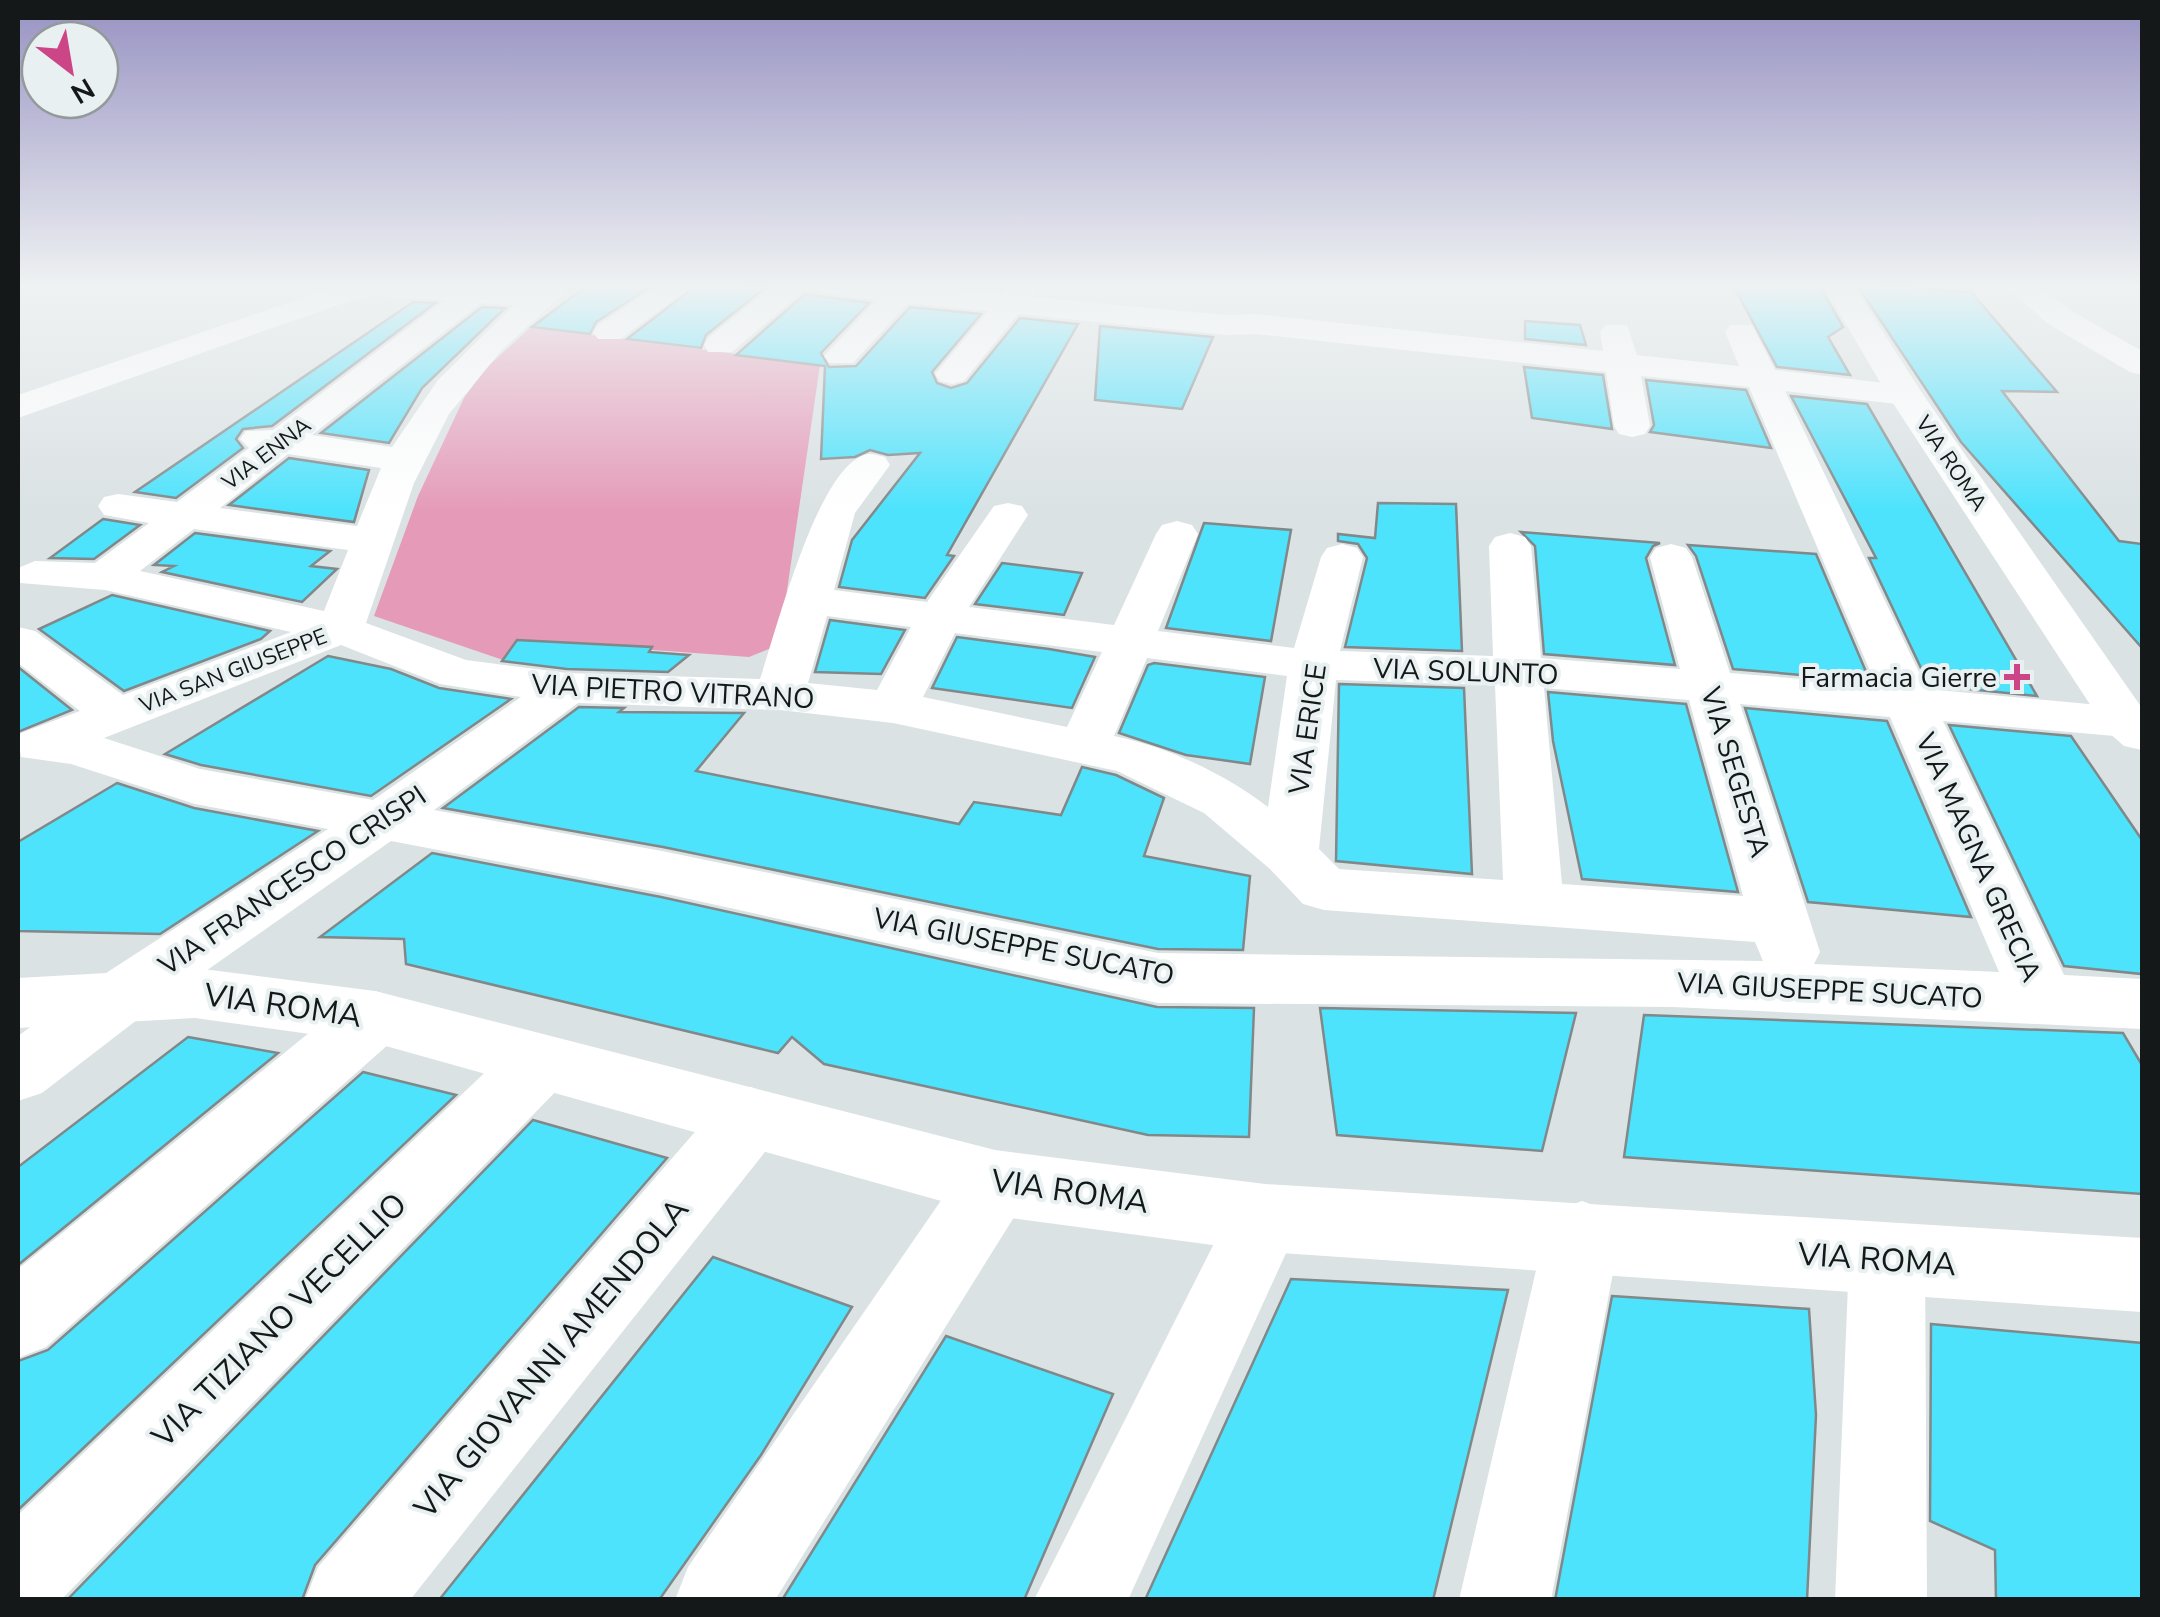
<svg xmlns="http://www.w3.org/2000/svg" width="2160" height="1617" font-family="'Nunito Sans',sans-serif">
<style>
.green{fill:#e59bb8}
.building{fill:#4de3fd;stroke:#818889;stroke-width:2.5}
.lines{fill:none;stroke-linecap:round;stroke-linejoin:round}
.street{fill:#fff;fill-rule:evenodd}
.secondary{fill:#fff;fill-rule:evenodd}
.poi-dot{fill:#cc4687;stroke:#e8f0f1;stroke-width:4}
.labels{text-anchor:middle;stroke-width:8;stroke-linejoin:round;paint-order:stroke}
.far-street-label{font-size:22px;fill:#151818;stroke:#e8f0f1}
.street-label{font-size:28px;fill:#151818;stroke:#e8f0f1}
.poi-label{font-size:28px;fill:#151818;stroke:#e8f0f1;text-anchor:end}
.near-street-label{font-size:32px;fill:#151818;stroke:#e8f0f1}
</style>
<rect width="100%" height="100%" fill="#dbe2e4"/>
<path class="green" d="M531,327l289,38 -41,280 -30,12 -232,-17 -14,20 -129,-44 44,-120 46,-98 22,-30z"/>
<g class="building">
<path d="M588,285h65l-57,37 -6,12 -58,-7z"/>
<path d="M697,285l69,2 -60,48 -5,13 -74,-9z"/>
<path d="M1733,285h86l24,42 -15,10 22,38 -73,-8z"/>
<path d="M1857,285l114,7 86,100 -55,-1 117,150 23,3v104l-181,-206z"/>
<path d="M805,294l64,9 -48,50 8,14 27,-1 54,-59 71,7 -49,58 5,11 14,5 16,-5 53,-65 58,6 -131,231 7,1 -29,42 -86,-11 13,-47 68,-87 -32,2 -18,-5 -15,7 -34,2 4,-93 -89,-11z"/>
<path d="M413,302l22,1 -163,123 -29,3 -7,10 7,9 -67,50 -41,-6z"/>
<path d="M482,307l23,1 -83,80 -33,55 -68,-10z"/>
<path d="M1525,321l55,4 6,20 -61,-6z"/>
<path d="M1100,326l113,11 -31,72 -87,-9z"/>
<path d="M1524,367l79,8 9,54 -80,-11z"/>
<path d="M1646,380l100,10 25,58 -121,-16 4,-7z"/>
<path d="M1791,396l76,8 170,292 -108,-11 -60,-127h7z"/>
<path d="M289,458l80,12 -15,52 -125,-17z"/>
<path d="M1378,503l78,1 6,147 -117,-4 22,-89 -9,-14 -20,-3v-7l37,4z"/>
<path d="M103,519l37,6 -46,34 -44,-1z"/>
<path d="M1204,523l87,7 -20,111 -105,-13z"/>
<path d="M1521,532l139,11 -7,3 -7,12 29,107 -131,-11 -9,-108z"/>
<path d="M195,533l135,18 -19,15 26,3 -35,33 -140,-30 12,-6 -20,-1z"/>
<path d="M1688,545l128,9 54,127 -137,-12 -37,-113z"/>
<path d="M1002,563l80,10 -18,42 -89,-11z"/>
<path d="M112,595l158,36 -9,8 -137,52 -85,-62z"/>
<path d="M830,620l75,10 -24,44 -66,-2z"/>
<path d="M957,637l92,12 46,8 -23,51 -140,-20z"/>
<path d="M517,640l135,7 -3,5 40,3 -21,17 -101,-3 -65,-8z"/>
<path d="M328,656l63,13 48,19 72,11 -140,97 -170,-31 -36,-11z"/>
<path d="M1154,663l111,14 -15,87 -64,-9 -67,-22 29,-68z"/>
<path d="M18,667l54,43 -54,22z"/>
<path d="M1339,684l125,4 8,186 -136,-13z"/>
<path d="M1548,692l138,12 52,188 -156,-13 -29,-138z"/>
<path d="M579,707l45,1 -5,4 125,1 -48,58 263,53 15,-22 87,13 21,-48 34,8 48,23 -20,58 106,20 -7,74 -85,-1 -495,-102 -220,-39z"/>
<path d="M1745,708l142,13 84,196 -163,-15z"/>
<path d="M1949,725l122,11 71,104v134l-78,-8z"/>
<path d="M117,783l77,25 124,23 -158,103 -142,-3v-89z"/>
<path d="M432,853l229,44 496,110 97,1 -5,129 -101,-2 -324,-71 -32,-27 -14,16 -372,-89 -2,-25 -84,-2z"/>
<path d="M1320,1008l256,5 -34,138 -205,-16z"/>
<path d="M1644,1015l479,18 19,32v129l-518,-37z"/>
<path d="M188,1037l90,16 -260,212v-98z"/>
<path d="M363,1072l93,23 -438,415v-149l30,-11z"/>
<path d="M533,1120l134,38 -352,407 -13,35h-235z"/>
<path d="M713,1257l139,50 -91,148 -102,145h-220z"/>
<path d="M1291,1279l217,11 -75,310h-288z"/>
<path d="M1612,1296l197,13 7,106 -9,185h-252z"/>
<path d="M1931,1324l211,19v257h-146l-1,-50 -65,-29z"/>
<path d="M946,1336l167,58 -89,206h-242z"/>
</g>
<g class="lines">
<g class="street">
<path d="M340,285h233l-71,65 -53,64 -35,69 -48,140 100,37 101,13 193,6c16,-48 56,-205 102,-223 8,-4 14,-1 23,1l5,8 -35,48 -21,77 93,12 67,-96 14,-3 14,3 6,9 -59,92 145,18 42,-91 6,-9 15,-4 15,4 6,9 -40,97 136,17 27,-91 6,-9 15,-4 15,4 6,9 -23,94 153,5 -4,-110 6,-9 15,-4 15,4 6,9 10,112 139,11 -30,-112 6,-9 15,-4 15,4 6,9 38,116 146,12 -127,-298 -108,-11 9,50 -5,8 -13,3 -13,-3 -5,-8 -8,-54 -350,-38 -29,1 -209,-21 -54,67 -12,3 -12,-3 -5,-7 53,-63 -80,-8 -55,60h-24l-5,-7 53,-56 -73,-10 -72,62h-24l-4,-7 4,-7 66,-53h149l79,9 8,-9h31l-9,12 195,18 29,-1 347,37 -3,-19 5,-7h22l10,30 102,11 -14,-34 5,-7h22l23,45 142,17 6,7 -6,7 -12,4 -120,-14 142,298 215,20v24l-16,4 -183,-16 121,254 78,4v50l-469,-22 -515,-4 -496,-110 -271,-52 -245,172 -104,80 -24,8v-65l82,-59 228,-148 -133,-25 -124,-40 -50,-7 -3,-19 3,-5 59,-22 -62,-48v-36l17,4 88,64 168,-63 -186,-42 -85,-7 -2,-15 17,-7 60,2 54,-40 -45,-8 -6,-9 6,-9 14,-3 59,8 72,-54 -9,-9 6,-8 27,-1 172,-130 -74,-4 -22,5 -331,117v-23zM481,303l33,2 -76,75 -46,67 -80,-12zM288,454l93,14 -24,58 -137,-18zM194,529l154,21 -24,61 -184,-40zM827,616l84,11 -34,63 -69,-7zM955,633l147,19 -35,75 -144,-30zM341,645l99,39 81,13 -148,103 -173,-31 -96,-31zM1147,658l140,18 -19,131c-43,-33 -100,-60 -154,-71zM1336,680l159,5 8,195 -164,-11 -20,-20zM1544,688l145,12 54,196 -181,-12zM578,703l202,7 113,13 224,48 87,42 66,56 33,35 21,6 431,32 8,19 -605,-8 -496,-102 -228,-41zM1740,704l150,13 109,255 -185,-8 6,-12z"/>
<path d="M659,285h35l-74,54h-22l-5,-7 5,-7z"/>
<path d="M375,991l23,7 9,19 -9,19 -352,311 -28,11v-89l334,-271z"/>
<path d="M541,1034l24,8 10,20 -10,20 -504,518h-43v-85l499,-473z"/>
<path d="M751,1087l25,9 10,21 -10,21 -366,462h-105l13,-33 408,-471z"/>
<path d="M995,1150l26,10 10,23 -10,23 -246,394h-100l13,-33 281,-407z"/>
<path d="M1265,1184l26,10 11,24 -174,382h-94l205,-406z"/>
<path d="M1582,1201l27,10 11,25 -69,364h-92l85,-364 11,-25z"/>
<path d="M1887,1225l27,10 11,26 2,339h-92l14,-339 11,-26z"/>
</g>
<g class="secondary">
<path d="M1823,285h30l69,108 220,315v42l-18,-4 -16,-14 -221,-338z"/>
<path d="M2004,285h33l33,25 72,41v24l-12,-3 -82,-48z"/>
<path d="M195,968l180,23 620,159 270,34 877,54v74l-877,-60 -270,-36 -620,-173 -180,-25 -177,10v-50z"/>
</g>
</g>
<linearGradient id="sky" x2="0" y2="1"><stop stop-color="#9792c2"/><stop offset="0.56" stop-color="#eff2f3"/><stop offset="1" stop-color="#eff2f3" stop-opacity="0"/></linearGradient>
<rect width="2160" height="511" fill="url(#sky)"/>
<path class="poi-dot" d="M2012 662h10v10h10v10h-10v10h-10v-10h-10v-10h10z"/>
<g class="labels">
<g class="far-street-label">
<text transform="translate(266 453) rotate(-37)" y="8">VIA ENNA</text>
<text transform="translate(1952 463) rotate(56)" y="8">VIA ROMA</text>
<text transform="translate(233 670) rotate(-21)" y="8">VIA SAN GIUSEPPE</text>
</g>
<g class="street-label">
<text transform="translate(1466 671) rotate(2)" y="10">VIA SOLUNTO</text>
<text transform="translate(673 691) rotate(3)" y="10">VIA PIETRO VITRANO</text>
<text transform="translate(1307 729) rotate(-82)" y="10">VIA ERICE</text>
<text transform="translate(1736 772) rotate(73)" y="10">VIA SEGESTA</text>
<text transform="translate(1979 857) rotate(66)" y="10">VIA MAGNA GRECIA</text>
<text transform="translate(292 880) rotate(-34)" y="10">VIA FRANCESCO CRISPI</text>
<text transform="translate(1024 946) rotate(11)" y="10">VIA GIUSEPPE SUCATO</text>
<text transform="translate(1830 990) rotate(3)" y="10">VIA GIUSEPPE SUCATO</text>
</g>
<g class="poi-label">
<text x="1997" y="687">Farmacia Gierre</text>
</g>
<g class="near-street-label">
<text transform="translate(283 1005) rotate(8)" y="11">VIA ROMA</text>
<text transform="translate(1070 1191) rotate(8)" y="11">VIA ROMA</text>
<text transform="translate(1877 1259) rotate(4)" y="11">VIA ROMA</text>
<text transform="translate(279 1320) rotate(-45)" y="11">VIA TIZIANO VECELLIO</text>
<text transform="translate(551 1358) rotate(-50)" y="11">VIA GIOVANNI AMENDOLA</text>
</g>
</g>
<rect width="2160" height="1617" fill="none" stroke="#151818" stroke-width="40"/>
<g transform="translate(70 70) rotate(149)"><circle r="48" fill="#e8f0f1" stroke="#949a9a" stroke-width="2.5"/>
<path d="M0-8L18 38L0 25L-18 38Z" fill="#cc4687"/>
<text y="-15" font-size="28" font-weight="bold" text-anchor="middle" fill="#151818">N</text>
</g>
</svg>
